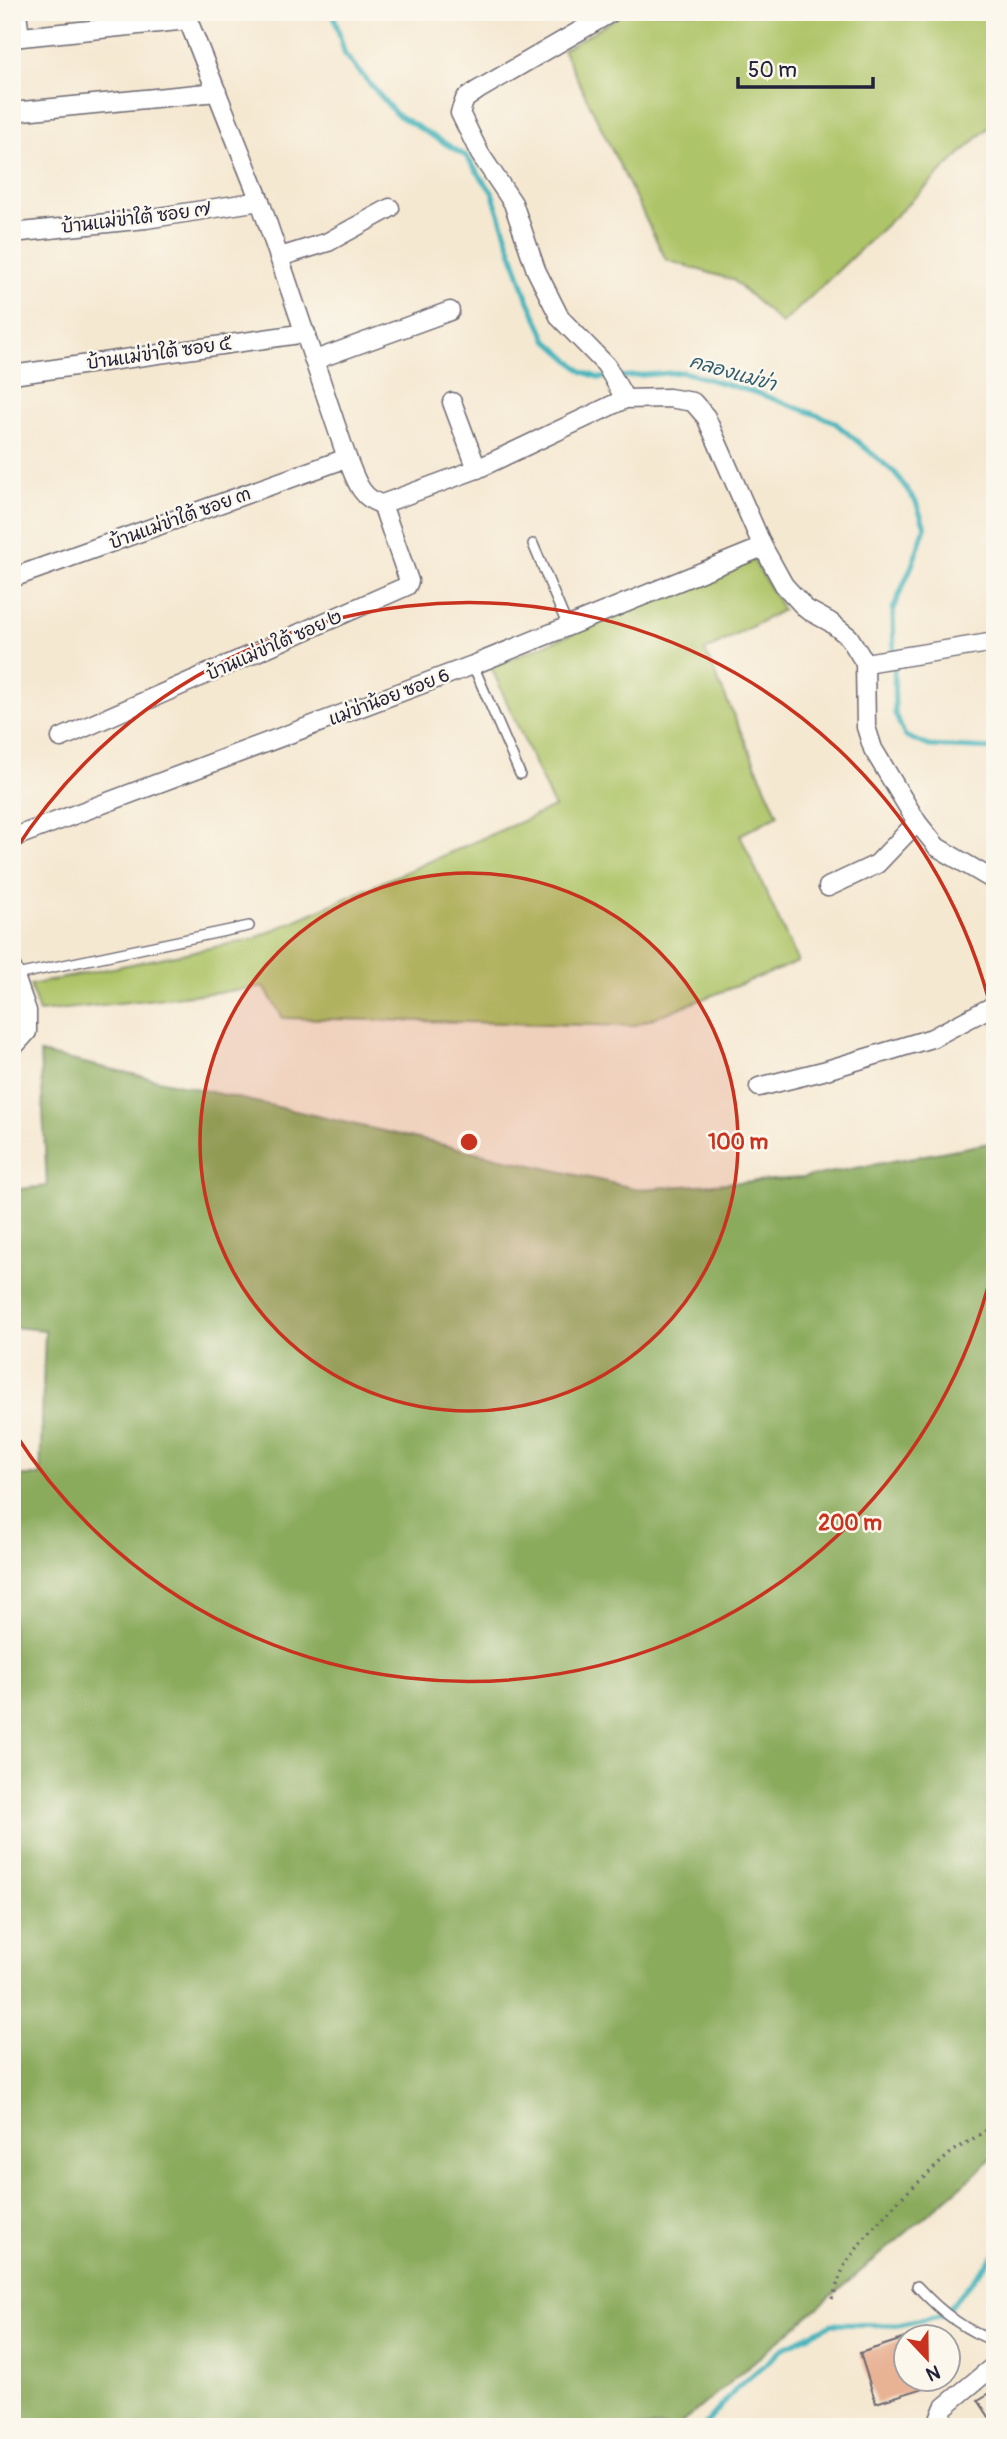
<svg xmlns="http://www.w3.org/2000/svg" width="1007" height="2439" font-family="Pangolin,'Playpen Sans Thai',sans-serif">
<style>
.green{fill:#aec468;stroke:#687352;stroke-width:2}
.forest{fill:#8aaa5c;stroke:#56664c;stroke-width:2}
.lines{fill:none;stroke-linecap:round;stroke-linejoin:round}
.stream{stroke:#43b3bc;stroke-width:5}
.building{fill:#e8b295}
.service-casing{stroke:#6c6770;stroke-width:12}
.minor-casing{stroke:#6c6770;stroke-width:21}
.path{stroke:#6c6770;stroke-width:3.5;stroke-dasharray:2 5;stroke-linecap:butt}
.service{stroke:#fff;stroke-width:9}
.minor{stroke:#fff;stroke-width:18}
.ring{fill:none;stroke:#c8321e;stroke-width:3.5}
.labels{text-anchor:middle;stroke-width:5;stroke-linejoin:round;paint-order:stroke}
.street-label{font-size:18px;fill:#22223b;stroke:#fbf7ec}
.water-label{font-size:19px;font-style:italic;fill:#2f5c6f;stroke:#fbf7ec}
.centre{fill:#c8321e;stroke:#fbf7ec;stroke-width:3.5}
.ring-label{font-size:21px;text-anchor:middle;font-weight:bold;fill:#c8321e;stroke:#fbf7ec;stroke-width:5;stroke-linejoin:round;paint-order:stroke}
</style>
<rect width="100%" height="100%" fill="#fbf7ec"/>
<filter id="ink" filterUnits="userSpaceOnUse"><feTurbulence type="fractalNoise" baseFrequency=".0143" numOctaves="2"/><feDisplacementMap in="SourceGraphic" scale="14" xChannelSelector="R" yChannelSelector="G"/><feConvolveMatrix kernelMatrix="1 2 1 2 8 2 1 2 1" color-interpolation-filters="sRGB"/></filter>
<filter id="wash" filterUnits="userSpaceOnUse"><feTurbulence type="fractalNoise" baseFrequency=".00686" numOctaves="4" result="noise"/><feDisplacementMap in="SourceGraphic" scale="28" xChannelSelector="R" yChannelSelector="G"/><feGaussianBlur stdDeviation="1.57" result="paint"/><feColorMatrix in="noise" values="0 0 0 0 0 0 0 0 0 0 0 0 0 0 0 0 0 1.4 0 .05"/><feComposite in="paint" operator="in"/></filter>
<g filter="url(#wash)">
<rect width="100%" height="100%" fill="#f5e8d1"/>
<g class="green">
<path d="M626,12h369v109l-213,203 -49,-44 -67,-20 -103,-210z"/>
<path d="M753,559l30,51 -78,41 73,164 -38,20 58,127 -165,64 -350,-8 -19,-31 -225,25 -9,-27 223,-46 301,-132 -63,-140z"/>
</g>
<path class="forest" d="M40,1053l598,136 164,-11 193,-36v1012l-15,16 -303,257h-665v-951h28l5,-146 -33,-3v-137l35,-4z"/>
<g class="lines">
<g class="stream">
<path d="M333,12l12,43 51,59 70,42 26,36 34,103 21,45 36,32 17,6 7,-1"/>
<path d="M617,377l66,-5 74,21 76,28 62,52 21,29 9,25 -12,36 -20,46 2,105 10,22 24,10 66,3"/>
<path d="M703,2427l35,-40 47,-40 47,-23 66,1 45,-10 52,-61"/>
</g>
</g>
<g id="blocks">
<g class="building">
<path d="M906,2338v41h32l1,4 -63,20 -16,-50z"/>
<path d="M995,2390v36l-17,-26z"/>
</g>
</g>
</g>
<g filter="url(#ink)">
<use href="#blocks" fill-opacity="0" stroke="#6c6770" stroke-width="2"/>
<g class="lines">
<defs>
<g id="service">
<path d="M533,544l35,83"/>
<path d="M473,665l47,109"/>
<path d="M16,975l233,-49"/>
<path d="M917,2286c22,24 47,45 78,55"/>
</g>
<g id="minor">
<path d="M17,12l3,25"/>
<path d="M187,12l1,8 72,181 87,257c8,19 13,41 35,46l95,-35 148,-70 44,-1 24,4 13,15 57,130 21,38 22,24 24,13 19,15 16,26 1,64 7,22 44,73 20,25 58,34"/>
<path d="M612,12l-134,78 -13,9 -5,14 20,41 33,49 23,67 24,48 46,47 19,34"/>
<path d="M12,38l176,-18"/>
<path d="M12,112l205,-20"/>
<path d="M12,233l134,-14 114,-18"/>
<path d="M280,257l48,-15 62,-34"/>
<path d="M315,360l135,-49"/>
<path d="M12,375l294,-42"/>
<path d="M452,402l25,67"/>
<path d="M12,578l335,-120"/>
<path d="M865,663l130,-21"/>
<path d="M61,738l346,-152 2,-5 -27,-77"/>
<path d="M12,838l461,-173 290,-118"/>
<path d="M828,887l49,-23 40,-42"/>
<path d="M12,968l15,43v21l-10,11h-5"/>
<path d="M759,1087l64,-16 109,-33 63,-33"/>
<path d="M936,2427l8,-20 51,-42"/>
</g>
</defs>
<use href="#service" class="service-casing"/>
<use href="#minor" class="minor-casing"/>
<path class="path" d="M832,2299l12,-33 22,-30 35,-38 51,-46 43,-27"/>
<use href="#service" class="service"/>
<use href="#minor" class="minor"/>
</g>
</g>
<circle cx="469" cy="1142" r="269" fill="#c8321e" fill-opacity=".12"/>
<g class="ring">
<circle cx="469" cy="1142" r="269"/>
<path d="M994 1263A539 539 0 0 1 14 1432M14 852A539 539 0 0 1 994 1021"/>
</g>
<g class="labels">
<g class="street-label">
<text transform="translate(136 218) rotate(-7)" y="6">บ้านแม่ข่าใต้ ซอย ๗</text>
<text transform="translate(159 353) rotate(-8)" y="6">บ้านแม่ข่าใต้ ซอย ๕</text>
<text transform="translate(180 518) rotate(-20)" y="6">บ้านแม่ข่าใต้ ซอย ๓</text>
<text transform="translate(274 645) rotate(-24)" y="6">บ้านแม่ข่าใต้ ซอย ๒</text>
<text transform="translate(389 697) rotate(-21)" y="6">แม่ข่าน้อย ซอย 6</text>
</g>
<g class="water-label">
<text transform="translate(733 372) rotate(16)" y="7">คลองแม่ข่า</text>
</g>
</g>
<circle cx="469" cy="1142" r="10" class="centre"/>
<g class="ring-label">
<text x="738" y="1149">100 m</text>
<text x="850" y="1530">200 m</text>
</g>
<rect width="1007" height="2439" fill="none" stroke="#fbf7ec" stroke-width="42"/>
<g transform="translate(927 2358) rotate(158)"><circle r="33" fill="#fbf7ec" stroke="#a4a2a5" stroke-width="2"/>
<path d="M0-5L12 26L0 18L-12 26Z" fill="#c8321e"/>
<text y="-10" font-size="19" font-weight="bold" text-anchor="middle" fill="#22223b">N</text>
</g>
<path d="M738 77v10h135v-10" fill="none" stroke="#22223b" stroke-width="3.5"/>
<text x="748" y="77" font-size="21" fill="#22223b" stroke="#fbf7ec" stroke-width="5" paint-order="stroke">50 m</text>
</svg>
